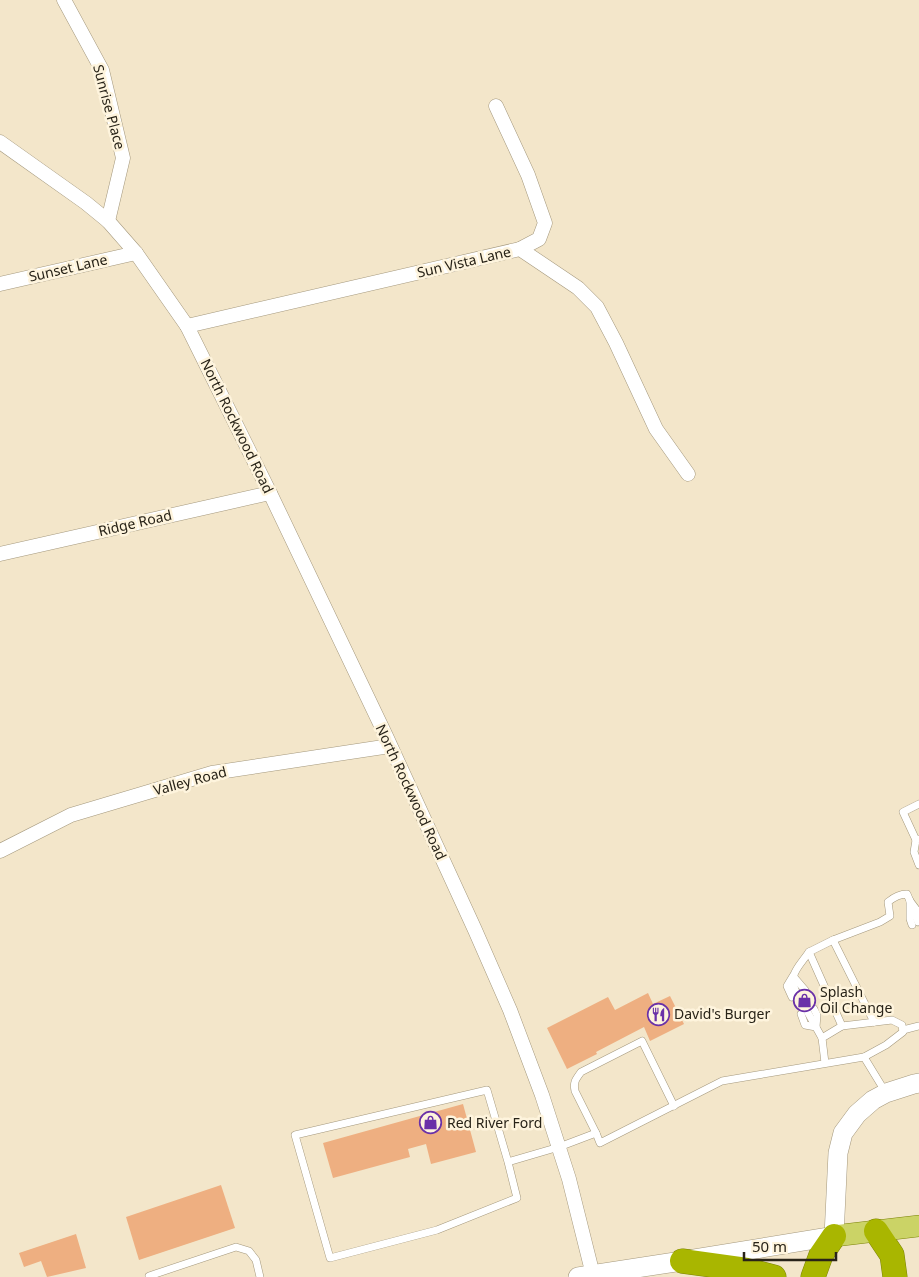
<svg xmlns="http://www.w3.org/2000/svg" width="919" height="1277" font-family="'Noto Sans',sans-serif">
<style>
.building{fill:#eeaf81}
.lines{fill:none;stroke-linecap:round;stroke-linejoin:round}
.lane-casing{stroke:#a4987d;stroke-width:8}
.street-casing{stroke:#a4987d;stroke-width:15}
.secondary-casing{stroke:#a4987d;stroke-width:20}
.primary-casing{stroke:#7c8308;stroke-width:22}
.highway-casing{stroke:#7c8308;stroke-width:25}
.lane{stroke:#fff;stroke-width:7}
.street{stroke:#fff;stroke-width:14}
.secondary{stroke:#fff;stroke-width:19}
.primary{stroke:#cbd366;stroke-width:21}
.highway{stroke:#a9b600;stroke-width:24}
.labels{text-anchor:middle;stroke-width:5;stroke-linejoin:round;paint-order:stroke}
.street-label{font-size:14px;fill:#282318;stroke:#fef4dd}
.poi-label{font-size:14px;fill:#282318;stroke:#fef4dd;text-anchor:start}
</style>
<rect width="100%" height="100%" fill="#f3e6ca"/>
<g class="building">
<path d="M648,993l5,11 17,-8 14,28 -34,17 -6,-14 -48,25 1,2 -30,15 -20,-41 61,-31 7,13z"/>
<path d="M463,1104l13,48 -45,12 -5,-20 -18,5 2,8 -77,21 -10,-35z"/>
<path d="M221,1185l14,43 -96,32 -13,-43z"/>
<path d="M76,1234l10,34 -39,9 -6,-16 -17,6 -5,-14z"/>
</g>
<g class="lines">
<defs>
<g id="lane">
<path d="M919,839l-3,1 -2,12 5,13"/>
<path d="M916,840l-13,-28 16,-8"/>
<path d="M910,901v18l2,6"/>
<path d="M912,907l6,15"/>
<path d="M833,940l41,82"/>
<path d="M797,994c-10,-19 1,-26 12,-42"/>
<path d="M792,997l-5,-11 6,-10 12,14"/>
<path d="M807,1011l15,27"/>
<path d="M801,1014l4,11 11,2 1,-12 -3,-6"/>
<path d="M842,1026l-33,-74 24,-12 47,-18 10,-6 -2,-14c6,-5 11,-8 19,-8l3,7 9,12"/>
<path d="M903,1030l16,-4"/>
<path d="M825,1063l-3,-25 20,-12 50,-6 10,5 1,7 -17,13 -22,12"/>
<path d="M596,1133l-21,-42c-2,-9 1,-12 6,-19l61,-31 32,65"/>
<path d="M508,1162l9,36 -80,32 -107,28 -35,-123 192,-45 21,72 51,-15 37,-14 4,10 122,-62 142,-24 22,36"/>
<path d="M149,1276l87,-29 13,4 7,9 4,17"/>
</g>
<g id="street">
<path d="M64,0l38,70 21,88 -15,63"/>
<path d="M496,106l32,69 17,48 -6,16 -19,10"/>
<path d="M0,142l86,61 22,18 28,32 51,73 83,167 116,243 89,194 35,80 32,85 27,84 24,96"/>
<path d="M0,284l136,-31"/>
<path d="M187,326l333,-77 58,39 19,19 19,36 40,86 32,45"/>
<path d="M0,554l270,-61"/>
<path d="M0,851l71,-36 141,-42 178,-27"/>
</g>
<path id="secondary" d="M578,1277l104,-16 152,-25 4,-83 5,-20 14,-19 16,-14 13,-7 28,-9 5,-1"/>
<path id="primary" d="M834,1236l85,-10"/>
<g id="highway">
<path d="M876,1231l16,24 3,22"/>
<path d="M682,1261l65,9 27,7"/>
<path d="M813,1277l8,-22 13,-19"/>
</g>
</defs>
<use href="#lane" class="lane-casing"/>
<use href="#street" class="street-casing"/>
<use href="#secondary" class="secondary-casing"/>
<use href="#primary" class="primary-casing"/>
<use href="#highway" class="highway-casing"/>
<use href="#lane" class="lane"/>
<use href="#street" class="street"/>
<use href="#secondary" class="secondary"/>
<use href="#primary" class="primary"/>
<use href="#highway" class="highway"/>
</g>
<defs>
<symbol id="shop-ring" viewBox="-11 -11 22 22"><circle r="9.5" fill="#fef4dd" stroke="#6a31a8" stroke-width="1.5"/><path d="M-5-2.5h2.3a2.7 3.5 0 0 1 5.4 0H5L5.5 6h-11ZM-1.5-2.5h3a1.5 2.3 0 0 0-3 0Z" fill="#6a31a8"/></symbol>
<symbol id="restaurant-ring" viewBox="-11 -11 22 22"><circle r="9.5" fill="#fef4dd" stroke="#6a31a8" stroke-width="1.5"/><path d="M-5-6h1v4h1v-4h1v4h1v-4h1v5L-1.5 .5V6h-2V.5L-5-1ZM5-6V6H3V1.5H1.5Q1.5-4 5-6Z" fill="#6a31a8"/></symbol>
</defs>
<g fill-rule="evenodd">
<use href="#shop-ring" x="792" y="988" width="25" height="25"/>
<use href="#restaurant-ring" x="646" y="1002" width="25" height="25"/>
<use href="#shop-ring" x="418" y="1110" width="25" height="25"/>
</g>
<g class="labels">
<g class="street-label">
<text transform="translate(109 107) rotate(75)" y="5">Sunrise Place</text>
<text transform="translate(464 262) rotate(-13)" y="5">Sun Vista Lane</text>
<text transform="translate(68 268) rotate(-13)" y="5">Sunset Lane</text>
<text transform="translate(237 426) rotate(64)" y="5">North Rockwood Road</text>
<text transform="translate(135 523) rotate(-13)" y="5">Ridge Road</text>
<text transform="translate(190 781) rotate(-15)" y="5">Valley Road</text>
<text transform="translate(411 792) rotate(65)" y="5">North Rockwood Road</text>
</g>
<g class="poi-label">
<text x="820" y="997">Splash<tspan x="820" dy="16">Oil Change</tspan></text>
<text x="674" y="1019">David's Burger</text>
<text x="447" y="1128">Red River Ford</text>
</g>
</g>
<path d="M744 1252v8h92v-8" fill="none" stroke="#282318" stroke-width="2.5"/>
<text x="752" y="1252" font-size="15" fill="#282318" stroke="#fef4dd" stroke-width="4" paint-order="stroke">50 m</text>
</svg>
